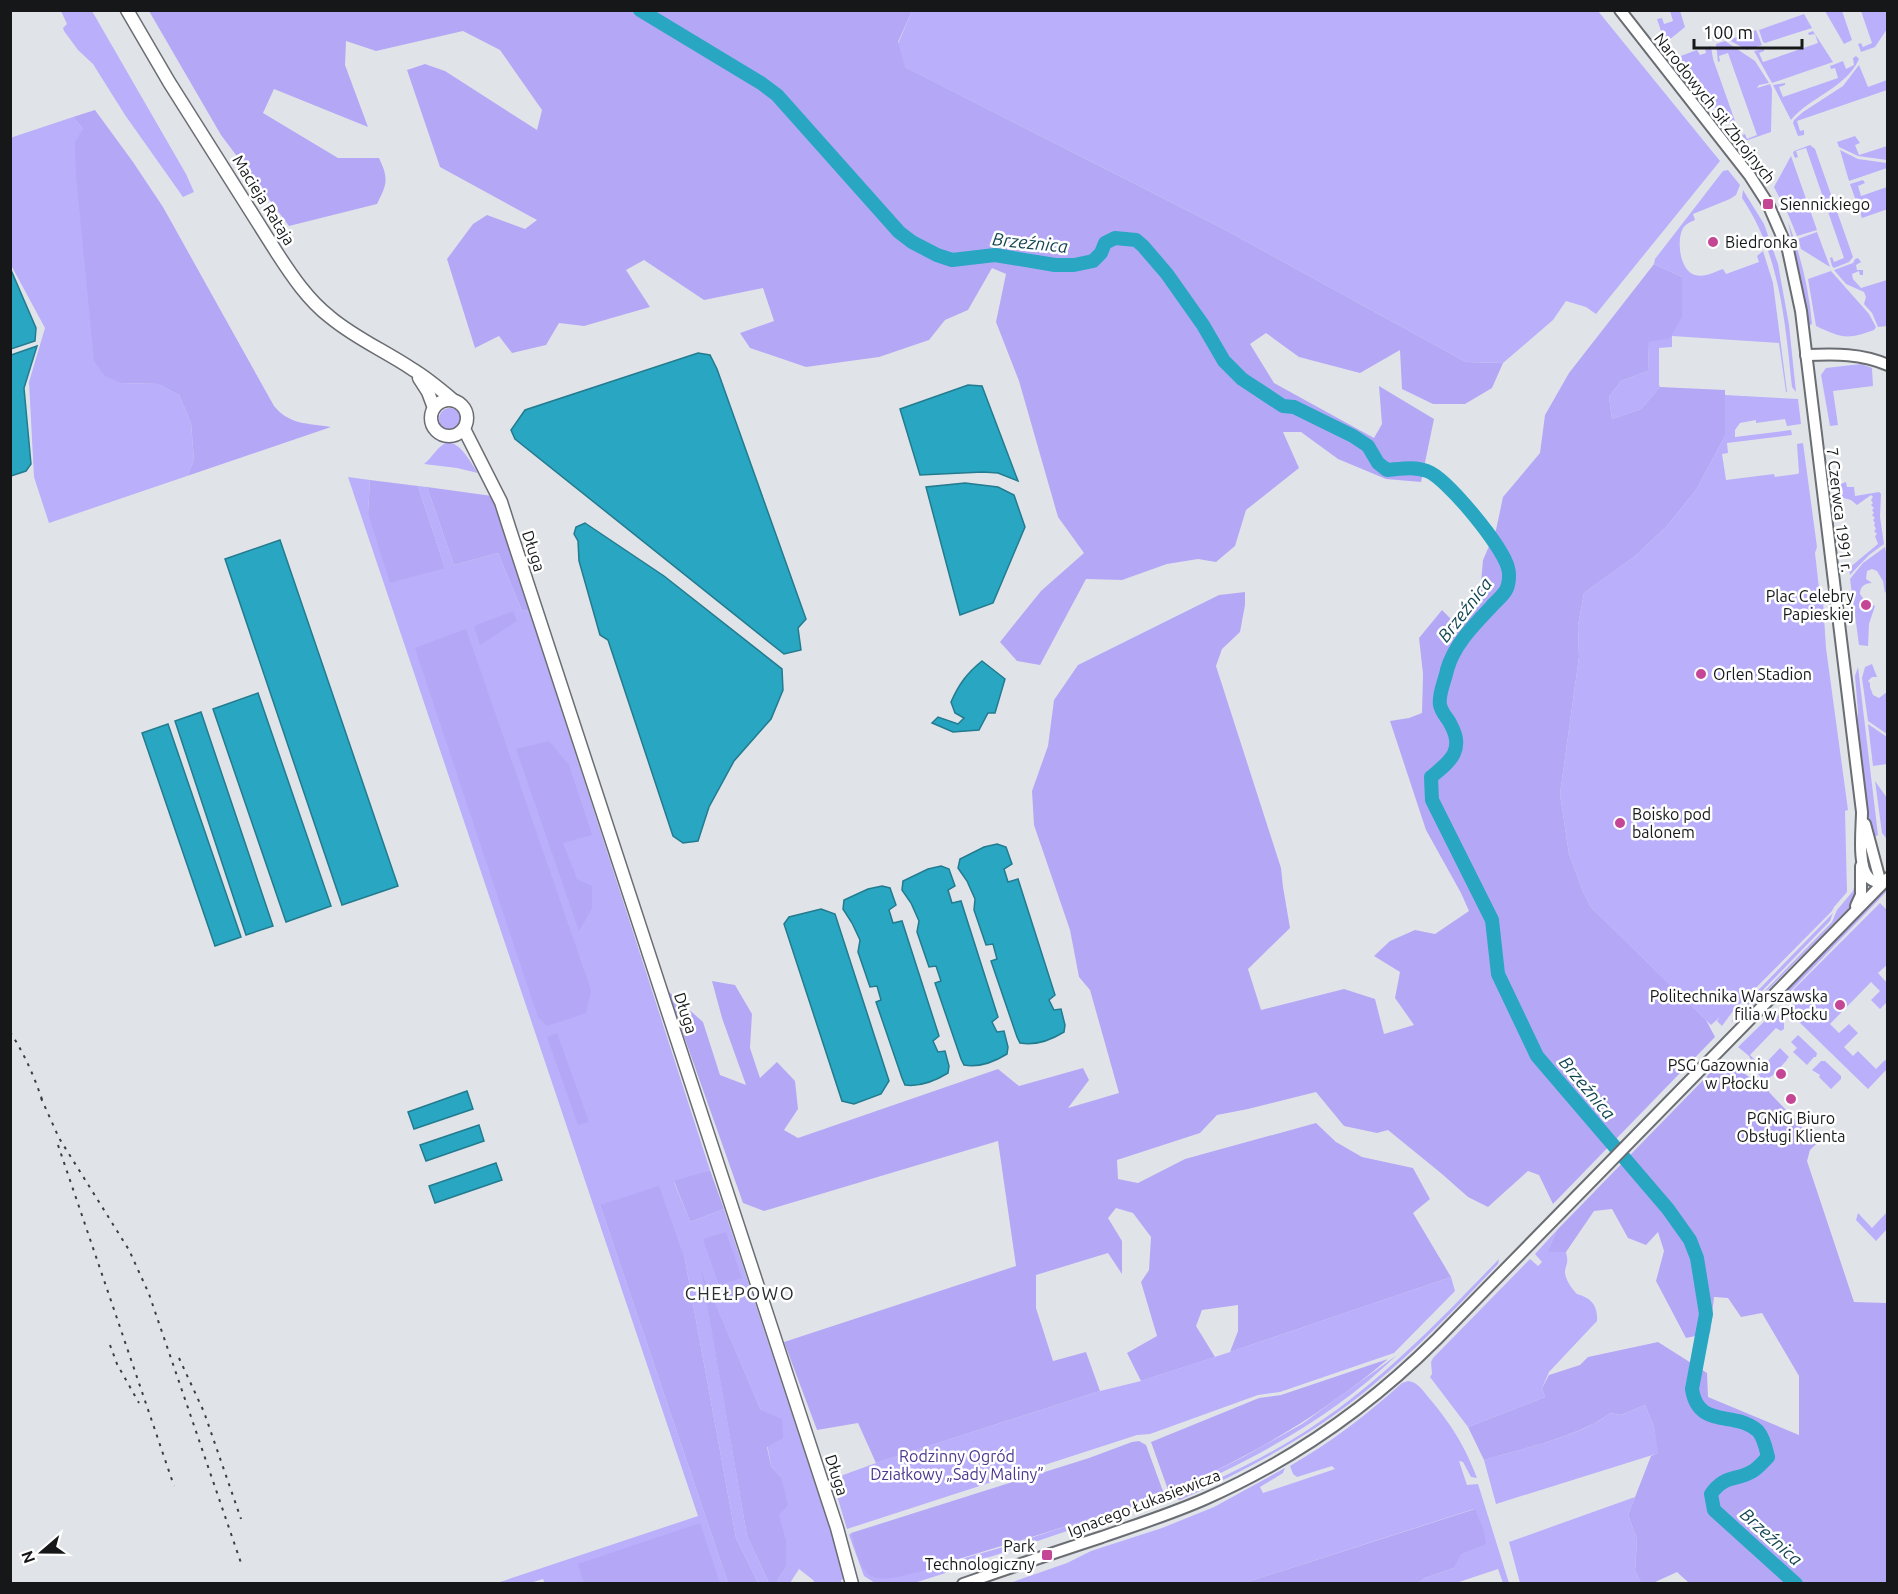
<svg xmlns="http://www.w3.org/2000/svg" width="1898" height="1594" font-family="Ubuntu,sans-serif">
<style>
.green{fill:#baaffb}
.forest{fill:#b4a8f6}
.water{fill:#29a6c1;stroke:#237b8f;stroke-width:1.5}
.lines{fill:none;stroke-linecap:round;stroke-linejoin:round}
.river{stroke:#29a6c1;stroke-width:14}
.tertiary-casing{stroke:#6a6e72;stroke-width:14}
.secondary-casing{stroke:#6a6e72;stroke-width:15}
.tertiary{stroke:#fff;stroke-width:10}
.secondary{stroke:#fff;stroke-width:12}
.rail{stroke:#3c3e40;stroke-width:2;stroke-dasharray:3 6;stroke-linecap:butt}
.poi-dot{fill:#c44694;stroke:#fff;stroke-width:2}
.labels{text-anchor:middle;stroke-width:5;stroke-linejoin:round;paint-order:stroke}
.street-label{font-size:16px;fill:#161719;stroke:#fff}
.poi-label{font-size:16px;fill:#161719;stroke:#fff;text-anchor:start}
.park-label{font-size:16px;fill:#4d378f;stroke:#fff}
.water-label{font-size:18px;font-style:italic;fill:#144753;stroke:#fff}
.neighbourhood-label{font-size:18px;letter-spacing:1.5px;fill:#292c30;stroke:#fff}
</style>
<rect width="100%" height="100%" fill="#e0e4e9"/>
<g class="green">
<path d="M61,11h31l94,163 8,18 -11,5 -58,-82 -32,-51 -15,-14 -14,-19 -1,-3 4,-4z"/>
<path d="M912,11h686l122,150 -124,153 -10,-7 -20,-6 -13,19 -50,43 -37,-1 -246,-135 -329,-167z"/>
<path d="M1670,11h10l5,16 -16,13 -6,-3 -6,-18 5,-1 2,6 9,-3z"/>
<path d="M1825,11h17l10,29 -8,4z"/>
<path d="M1861,11h26v18l-12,18 -14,5 -3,-8 3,-1 2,4 9,-4z"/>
<path d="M1804,14l8,14 -47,15 -2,-1 -4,-12z"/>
<path d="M1756,30l6,15 -15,5 -18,-10z"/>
<path d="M1813,31l20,31 -61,21 -18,-32 10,-2v2l-5,2 4,9 55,-19 -3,-9 -6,1 -1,-2z"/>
<path d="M1725,41l30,20 14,22 -10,2 -2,3 13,-4 2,5 -1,43 -26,9 -3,-6 3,-1 2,5 10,-4 -29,-82 -9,3 1,5 -2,1 -2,-18z"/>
<path d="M1711,46l2,13 22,62 -8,2 -52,-65 22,-8 3,5 6,-2 -1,-5z"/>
<path d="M1856,56l3,3c-13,29 -49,38 -68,61l-18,-35 12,-2v2l-6,2 4,10 55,-19 -3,-10 -4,1 -1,-3 13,-5 3,8 8,-4 -1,-7z"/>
<path d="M1859,65l9,22 19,-7v10l-90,31 3,10 4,-1v5l-6,1 -5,-13 1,-3 9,-8 40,-26z"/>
<path d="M73,117l10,12 38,254 37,1 21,11 12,28 3,37 -7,16 -138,47 -15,-46 -5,-95 16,-54 -34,-63 -1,-127z"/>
<path d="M1855,136l5,7 -5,2 4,10 28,-9v14l-29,-4 -19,-9 -2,-5z"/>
<path d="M1810,145l5,4 38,108 -4,5 -15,6 -2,-2 -2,-8 2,-1 2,5 10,-4 -38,-110 -10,3 2,6 -3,1 -2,-5 1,-2z"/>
<path d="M1840,150l18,9 29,4v5l-38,13z"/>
<path d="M1791,156l26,74 -20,6 -12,-29 2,-1 -4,-8 -3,1 -6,-12z"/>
<path d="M1728,170l12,15 -4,10 -6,4 -37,15 2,6c-5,2 -9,4 -12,8 -7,13 -3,43 12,47 10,3 19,-3 28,-6l3,5 33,-12 -2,-6 6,-5 10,32 14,109h-1l-7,-49 -107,-7v11l-13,1v37l1,2 -19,22 -29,10 -3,-22 12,-16 27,-10 1,-29 33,-65 -28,-13 1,-5 68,-88z"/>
<path d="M1863,180l2,3 -7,3 3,10 26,-9 1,22 -26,9 -12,-34z"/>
<path d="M1743,190l21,34 14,40 11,61 7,67 -4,-5c-7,-65 -12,-133 -50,-189z"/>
<path d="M1788,222c13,34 21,67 24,102l-4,2 -5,-36z"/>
<path d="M1817,232l13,35 -29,-18 -3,-10z"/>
<path d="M1858,258l3,4 -5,3 1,5h6v5h-3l-1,-4 -7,3 1,5 8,9 26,-8v46l-9,1 -6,-14 -8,-9 2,-7 -2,-5 -18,-8 -12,-14 19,-7 2,-4z"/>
<path d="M1831,271l38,43 7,13 -2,3c-27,10 -32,8 -58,-4l-8,-47z"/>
<path d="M1861,364l11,4 1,18 -40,5 5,34 -8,1 -9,-51 5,-7z"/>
<path d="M1725,395l73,4 3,25 -14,2 -2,-7 -29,4v-3l-16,3 -5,7v7l56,-7 1,5 -65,8 1,10 -6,1 4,26 48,-6 1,3 22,-3 2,-1 -2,-29 6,-1 14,104 -2,6 5,44 3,4 3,47 22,162 -3,1 2,81 -13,15 -2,4 -99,100 -11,15 -5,-5 3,-4 -9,8 -120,-118 -7,-13 -15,-40 -9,-60 19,-137 -1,-31 6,-33 50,-36 33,-31 29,-36 29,-54z"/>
<circle cx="450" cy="419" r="11"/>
<path d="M448,442c14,2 22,20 30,31l-21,-5 -33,-4c9,-7 13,-18 24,-22z"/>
<path d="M348,477l22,3 -2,33 77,55 -27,-82 9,1 27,78 44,-12 24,58 7,-1 181,560 -36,12 16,40 34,-13 107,323 13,47 -3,1v3h-26l-2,-3 -14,-11 -9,14h-14l10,-16v-28l-8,-24 3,-38 -10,-11 -10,-56 -59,-137 45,263 22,47h-11l-22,-45 -51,-278 -85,-55 128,378 -183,1 -2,-5 -13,4h-33l201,-67z"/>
<path d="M1846,482l1,5h7l1,9 24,-4 2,2 -1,23 4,27 -15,11 -19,20 -1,-7 29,-24 -3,-8 2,-2 -3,-3 2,-2 -2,-4 1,-2 -2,-3 2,-2 -3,-3 2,-2 -2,-3 2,-2 -3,-3 2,-2 -2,-3 2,-3 -2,-2 -14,10 -6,-5 -11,-3 -3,-12z"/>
<path d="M1885,547l2,10v33l-2,3 -2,-12 -6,-10 -5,-2 -5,2 -1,8 6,4c-8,0 -12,4 -12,11l5,7 10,5 -6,18 -1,22 -9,-1 -9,-66 13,-16z"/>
<path d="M1872,664l5,13h-5l-4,4 2,2v4l3,8 6,3 8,-6v42l-19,-13 -6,-43 3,-11z"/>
<path d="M1858,667l20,168 -6,3 -4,-20 -11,-91 1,-16 -3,-35z"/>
<path d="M1868,724l19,13v27l-14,2z"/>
<path d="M1875,781l12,17v41l-5,-6z"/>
<path d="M1859,849l-1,41 -4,13 -102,103v-2l80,-82 5,-12 16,-19 2,-8v-32z"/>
<path d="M1887,887v4l-107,111 3,-9z"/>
<path d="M1880,903l7,7 1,54 -10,9 9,10v19l-7,7 -9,-9 9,-9 -9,-9 -41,42 9,9 10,-9 9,9 -14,14 9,9 5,-5 18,18 9,-9 2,2v7l-19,20 -75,-73 -3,-23z"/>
<path d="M1833,913l-3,8 -99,102 5,-10z"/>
<path d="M1775,1011l9,10v8l-3,2 -5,-3 -26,27 12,12 18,-19 9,9 -2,2v1l-15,16 -4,2 -3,5 4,5v6l-20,-38 -11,-9z"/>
<path d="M1798,1035l19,18 -1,4h-2l-7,8 -14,-13 4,-4 -6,-6z"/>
<path d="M1821,1061h4l16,15v3l-10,10 -12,-12 1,-2 -8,-5z"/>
<path d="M1887,1212v17l-11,12 -20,-21 2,-7 14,15z"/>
<path d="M1557,1230l-10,22h19c3,13 0,10 -1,20 0,7 7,17 12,22 14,4 21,11 20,27l-48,51 -7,16 3,9 -77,30 -38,-50 2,-3 -1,-12 2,-4 97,-99 8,7 4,-4 -7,-8z"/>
<path d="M1499,1259l-1,5c-40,42 -80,84 -125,121 -58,49 -124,84 -193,115l-7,-1c48,-20 95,-43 139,-72 71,-47 128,-107 187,-168z"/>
<path d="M1451,1277l4,14 -61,62 -114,39 -22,3 -108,39 -13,1 -290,94 -15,-50 44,-16 224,-72 41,-10 89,-29z"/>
<path d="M1397,1355c-64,62 -145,106 -227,141l-3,-9 2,2 9,-1 16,-6 51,-26 57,-32z"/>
<path d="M1408,1381c10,1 15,10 21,17 22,26 36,48 48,80l-6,-1 -8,-15 -4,-1 8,24 11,-1 31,99h-6l-5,-14 -42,14h-38l7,-5 29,-10 20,-59 -230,74 -237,1 60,-21 24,-12 71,-23 52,-21 71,-39 -2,5 -23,14 3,6 72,-24 -3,-3 -35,11 -4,-3 -3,-8c41,-24 77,-51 112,-83z"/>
<path d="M1645,1405l9,22 5,26 -163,51 -12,-44c33,-10 101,-25 126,-47l11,2z"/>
<path d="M1164,1494l1,4 -172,58 -21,5 -17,9 -41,13h-39l-11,-7 -15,-41 2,-2 14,38 41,4 97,-28z"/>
<path d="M1635,1497l-7,18 9,24 -2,32 6,12h-121l-11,-41z"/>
</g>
<g class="forest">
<path d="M149,11h763l-14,31 7,25 315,160 246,135 37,1 -11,25 -27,16h-32l-31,-15 -2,-39 -40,23 -61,-16 -33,-24 -16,11 24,39 100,55 8,-14 -3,-38 55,33 -13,63 -35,-3 -48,-20 -37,-27h-18l16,36 -53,42 -11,36 -19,16 -18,-3 -31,5 -45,16 -36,-1 -46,86 -23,-4 -17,-19 41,-51 43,-38 -26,-36 -39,-136 -23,-59 10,-48 -14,-6 -24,42 -23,10 -16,20 -50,17 -73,10 -56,-19 -10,-15 34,-12 -11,-33 -59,12 -60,-40 -18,10 24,37 -66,19 -25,-3 -13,22 -34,8 -13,-17 -24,12 -28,-89 26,-35 14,-9 38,14 12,-9 -97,-53 -33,-97 18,-6 20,7 92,59 5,-20 -42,-60 -37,-19 -87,20 -30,-10 -1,24 23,62 -94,-38 -11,24 75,45h41c10,21 8,26 -2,46l-88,22 -68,-91z"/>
<path d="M95,110l38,52 30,45 111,199c16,19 33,17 57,21l-144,49 7,-16 -3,-37 -12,-28 -21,-11 -37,-1 -16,-7 -11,-15 -18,-186 -1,-33 8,-13 -10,-12z"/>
<path d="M1654,264l28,13v40l-12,21 -21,4 -1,29 -27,10 -12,16 3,22 29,-10 19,-22 65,3v46l-29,54 -29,36 -33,31 -50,36 -6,33 1,31 -19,137 9,60 15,40 7,13 115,113 9,17 -162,167 -14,-29 -11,-4 -40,36 -20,-10 -26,-23 -54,-44 -11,3 -33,-7 -28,-34 -68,17 -31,6 -17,18 -83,27 1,19 20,4 47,-24 131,-36 20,19 26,15 51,11 17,31 -17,14 38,64 -221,75 8,-21v-26l-36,5 -6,16 19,31 -74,24 -14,-28 30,-17 -16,-54 8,-12 2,-33 -18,-24 -17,-5 -8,10 14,23v33l-14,-21 -72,22v33l17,53 33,-9 14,39 -224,72 -18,-40 -41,7 -33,-88 232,-76 -18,-125 -234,70 -21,-8 -75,-212 35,31 17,53 26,10 -24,-67 -10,-37 23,4 17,29 -2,34 10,30 17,-16 18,19 3,28 -14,21 14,8 200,-69 21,17 64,-18 6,12 -21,28 51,-15 -29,-103 -11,-13 -9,-47 -36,-105 -2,-34 16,-45 6,-46 24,-35 141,-70 26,-3v13l-5,27 -18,17 -6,17 65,202 2,19 7,41 -42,41 13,41 83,-21 31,10 9,35 30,-9 -19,-27 5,-26 -26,-16 16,-15 25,-11 20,4 34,-23 -8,-18 -35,-63 -36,-109 19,-3 13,-5 1,-39 -4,-36 23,-28 9,9 9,1 20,-27 3,-33 13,-30 7,-33 37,-44 5,-38 24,-42z"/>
<path d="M370,480l48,6 27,82 -55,15 -22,-70z"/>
<path d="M427,487l65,9 37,114 -7,1 -24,-58 -44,12z"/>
<path d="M513,611l4,10 -37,24 -6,-19z"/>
<path d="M466,629l125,361 -5,23 -39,13 -9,-9 -123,-369z"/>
<path d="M549,741l20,24 23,70 -29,8 14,36 15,7v22l-13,23 -63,-182z"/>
<path d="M557,1033l32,89 -11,3 -31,-88z"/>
<path d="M1726,1060l42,31 49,52 -7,7 -3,11 47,141 33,1v280h-198l-12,-11 -24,11h-12l-6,-12 2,-32 -9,-24 23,-59 7,-3 -4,-26 -9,-22 -24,10 -11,-2c-26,22 -92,37 -126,47l-16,-33 77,-30 -3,-9 7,-13 31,-10 8,-8 70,-15 49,31 1,24 91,38v-59l-37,-63 -21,4 -13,-19 -14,-1 -4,36 -24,5 -30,-57 8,-30 -6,-19 -12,13 -18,-7 -16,-29 -18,2 -28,41h-19l10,-22 154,-158z"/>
<path d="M710,1170l14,39 -34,13 -16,-41z"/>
<path d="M659,1186l26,74 51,278 22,45h-30l-128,-378z"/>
<path d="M726,1232l16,46 -23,7 -16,-46z"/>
<path d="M701,1270l60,140 21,9 1,19 -16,9 4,19 10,11 7,28 -9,10 7,24v28l-10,16h-7l-22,-47z"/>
<path d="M1388,1359c-52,44 -107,79 -167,109 -17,8 -33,20 -52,21l-2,-2 -16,-45 108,-44 22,-3z"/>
<path d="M1139,1441l7,4 18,49c-67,23 -135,44 -202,64 -18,6 -72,26 -89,19 -14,-5 -18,-31 -22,-44l238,-75 43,-16z"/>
<path d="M1475,1509l9,22 2,13 -25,10 -7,14 -29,10 -7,5h-174z"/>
<path d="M700,1523l20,60h-136l-6,-19z"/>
</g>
<g class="water">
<path d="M11,270l25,58 -1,13 -24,8z"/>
<path d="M37,346l-13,42 7,76 -5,7 -15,5v-121z"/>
<path d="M698,353l12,2 7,14 89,250 -8,9 3,22 -17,4 -269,-215 -4,-9 14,-20z"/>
<path d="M968,385l14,1 36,95 -20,-8 -15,-1 -63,3 -20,-66z"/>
<path d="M965,483l33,4 16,8 11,32 -32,76 -33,12 -34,-128z"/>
<path d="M585,523l79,53 118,93 1,21 -12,29 -37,42 -25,46 -11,34 -15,2 -10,-7 -65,-196 -8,-5 -21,-74 -1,-20 -4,-7 2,-7z"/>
<path d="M280,540l118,346 -56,19 -117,-346z"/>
<path d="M982,661l23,18 -10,34h-7l-9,17 -26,2 -21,-9 6,-6 20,7 6,-6 -9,-5 -4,-11c8,-18 16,-29 31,-41z"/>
<path d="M258,693l73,213 -45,16 -73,-213z"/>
<path d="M201,712l72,214 -27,9 -71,-214z"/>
<path d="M168,724l73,213 -26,9 -73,-213z"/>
<path d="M997,844l9,3 6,17 -8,5 4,13 10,-3 37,116 -6,5 5,10 7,-1 4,16 -1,7c-13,8 -28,14 -44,11l-3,-6 -26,-76 6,-2 -4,-15 -7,1 -12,-35 1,-11 -8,-18 -9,-13 2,-9 24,-12z"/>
<path d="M941,866l8,3 6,17 -7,4 4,13 9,-2 37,116 -6,5 5,10 7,-1 4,16 -1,7c-13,8 -28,14 -43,11l-3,-6 -26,-76 6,-2 -5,-15 -7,1 -12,-35 2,-11 -8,-18 -9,-13 1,-9 25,-12z"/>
<path d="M882,886l8,2 6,17 -7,5 4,13 9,-2 37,115 -6,5 5,11 7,-1 4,15 -1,7c-13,8 -28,14 -43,12l-3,-7 -26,-76 5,-2 -4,-14 -7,1 -12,-35 2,-12 -8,-17 -9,-14 1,-9 24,-11z"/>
<path d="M821,909l14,5 54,167 -8,13 -27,10 -12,-3 -58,-177 5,-7z"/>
<path d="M467,1091l6,18 -59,20 -6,-17z"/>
<path d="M479,1125l5,16 -58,20 -6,-16z"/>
<path d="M496,1163l6,17 -67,23 -6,-17z"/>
</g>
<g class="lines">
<path class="river" d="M640,10l121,73 16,12 122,137 13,10 25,13 15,5 43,-5 60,10h19l19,-4 8,-8 4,-10 10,-5 21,2 7,6 24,28 36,51 21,36 18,18 41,27 11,1 59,29 15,10 10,17 9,7c13,-1 27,-4 40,1 20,7 76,76 81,97 2,6 1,17 -2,22 -3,6 -11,12 -15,17 -18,19 -37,38 -44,63 -2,11 -9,24 -7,35 2,9 8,13 11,20 14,26 -2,37 -20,52l1,23 60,120 6,54 39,82 131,153 22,31 7,18 9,56 -14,75c6,41 44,21 66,42 6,7 8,18 10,26 -5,5 -10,11 -15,14 -16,10 -28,3 -42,23l3,16 82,74"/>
<defs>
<g id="tertiary">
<path d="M1620,10l130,166 18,28 20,46 13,61 61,501c0,15 -5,55 7,66 3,3 8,4 12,6"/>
<path d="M1806,355c29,-1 55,-2 82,10"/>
<path d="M1865,824l16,60"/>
<path d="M1856,906l5,-11v-29"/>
<path d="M963,1584c46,-16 93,-32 139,-47 34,-12 69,-23 103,-38 86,-38 165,-93 232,-160l451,-461"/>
</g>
<g id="secondary">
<path d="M127,10l42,72 108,171c15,23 31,47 53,64 25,21 55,34 82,52 15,9 28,20 41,31"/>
<path d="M419,378l9,14 6,16"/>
<circle cx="449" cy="418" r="18"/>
<path d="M464,429l37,73 8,25 328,1001 15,56"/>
</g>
</defs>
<use href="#tertiary" class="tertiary-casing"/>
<use href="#secondary" class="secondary-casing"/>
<use href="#tertiary" class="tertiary"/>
<use href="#secondary" class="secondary"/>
<g class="rail">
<path d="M10,1032c16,24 25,47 34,73"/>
<path d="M41,1098l18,40 70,112 20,44 92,269"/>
<path d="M58,1145l116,341"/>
<path d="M110,1345l7,19 22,39"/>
<path d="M179,1358l25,54 37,107"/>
</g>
</g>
<g class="poi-dot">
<rect x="1762" y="198" width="12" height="12" rx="3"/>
<circle cx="1713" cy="242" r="6"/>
<circle cx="1866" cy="605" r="6"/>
<circle cx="1701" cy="674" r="6"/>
<circle cx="1620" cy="823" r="6"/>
<circle cx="1840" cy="1005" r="6"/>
<circle cx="1781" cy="1074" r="6"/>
<circle cx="1791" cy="1099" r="6"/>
<rect x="1041" y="1549" width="12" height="12" rx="3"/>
</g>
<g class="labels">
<g class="street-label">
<text transform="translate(1715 108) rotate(52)" y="6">Narodowych Sił Zbrojnych</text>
<text transform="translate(264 200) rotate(58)" y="6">Macieja Rataja</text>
<text transform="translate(1840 510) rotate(83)" y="6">7 Czerwca 1991 r.</text>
<text transform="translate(534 551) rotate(72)" y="6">Długa</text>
<text transform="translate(686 1013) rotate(72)" y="6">Długa</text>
<text transform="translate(837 1475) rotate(72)" y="6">Długa</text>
<text transform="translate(1144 1503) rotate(-21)" y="6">Ignacego Łukasiewicza</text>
</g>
<g class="poi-label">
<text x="1780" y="210">Siennickiego</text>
<text x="1725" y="248">Biedronka</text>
<text x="1854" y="602" text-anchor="end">Plac Celebry<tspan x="1854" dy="18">Papieskiej</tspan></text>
<text x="1713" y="680">Orlen Stadion</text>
<text x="1632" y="820">Boisko pod<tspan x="1632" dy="18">balonem</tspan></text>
<text x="1828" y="1002" text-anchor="end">Politechnika Warszawska<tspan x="1828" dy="18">filia w Płocku</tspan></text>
<text x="1769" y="1071" text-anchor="end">PSG Gazownia<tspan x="1769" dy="18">w Płocku</tspan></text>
<text x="1791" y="1124" text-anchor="middle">PGNiG Biuro<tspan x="1791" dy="18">Obsługi Klienta</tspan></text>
<text x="1035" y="1552" text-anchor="end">Park<tspan x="1035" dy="18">Technologiczny</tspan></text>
</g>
<g class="park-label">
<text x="957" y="1462">Rodzinny Ogród<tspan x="957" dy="18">Działkowy „Sady Maliny”</tspan></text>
</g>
<g class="water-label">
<text transform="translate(1030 243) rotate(6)" y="6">Brzeźnica</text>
<text transform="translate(1465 610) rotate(-52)" y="6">Brzeźnica</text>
<text transform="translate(1587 1088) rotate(50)" y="6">Brzeźnica</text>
<text transform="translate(1771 1537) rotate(42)" y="6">Brzeźnica</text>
</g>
<g class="neighbourhood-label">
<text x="740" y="1300">CHEŁPOWO</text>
</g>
</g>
<rect width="1898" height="1594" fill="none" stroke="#161719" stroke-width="24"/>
<g transform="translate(42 1552) rotate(250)" stroke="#ffffff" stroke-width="4.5" paint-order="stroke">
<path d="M0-4.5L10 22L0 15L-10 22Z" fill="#161719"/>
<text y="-9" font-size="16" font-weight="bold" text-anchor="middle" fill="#161719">N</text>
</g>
<path d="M1694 39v9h108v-9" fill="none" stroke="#161719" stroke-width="3"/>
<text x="1703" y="39" font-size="18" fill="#161719" stroke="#ffffff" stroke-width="4.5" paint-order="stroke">100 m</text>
</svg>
